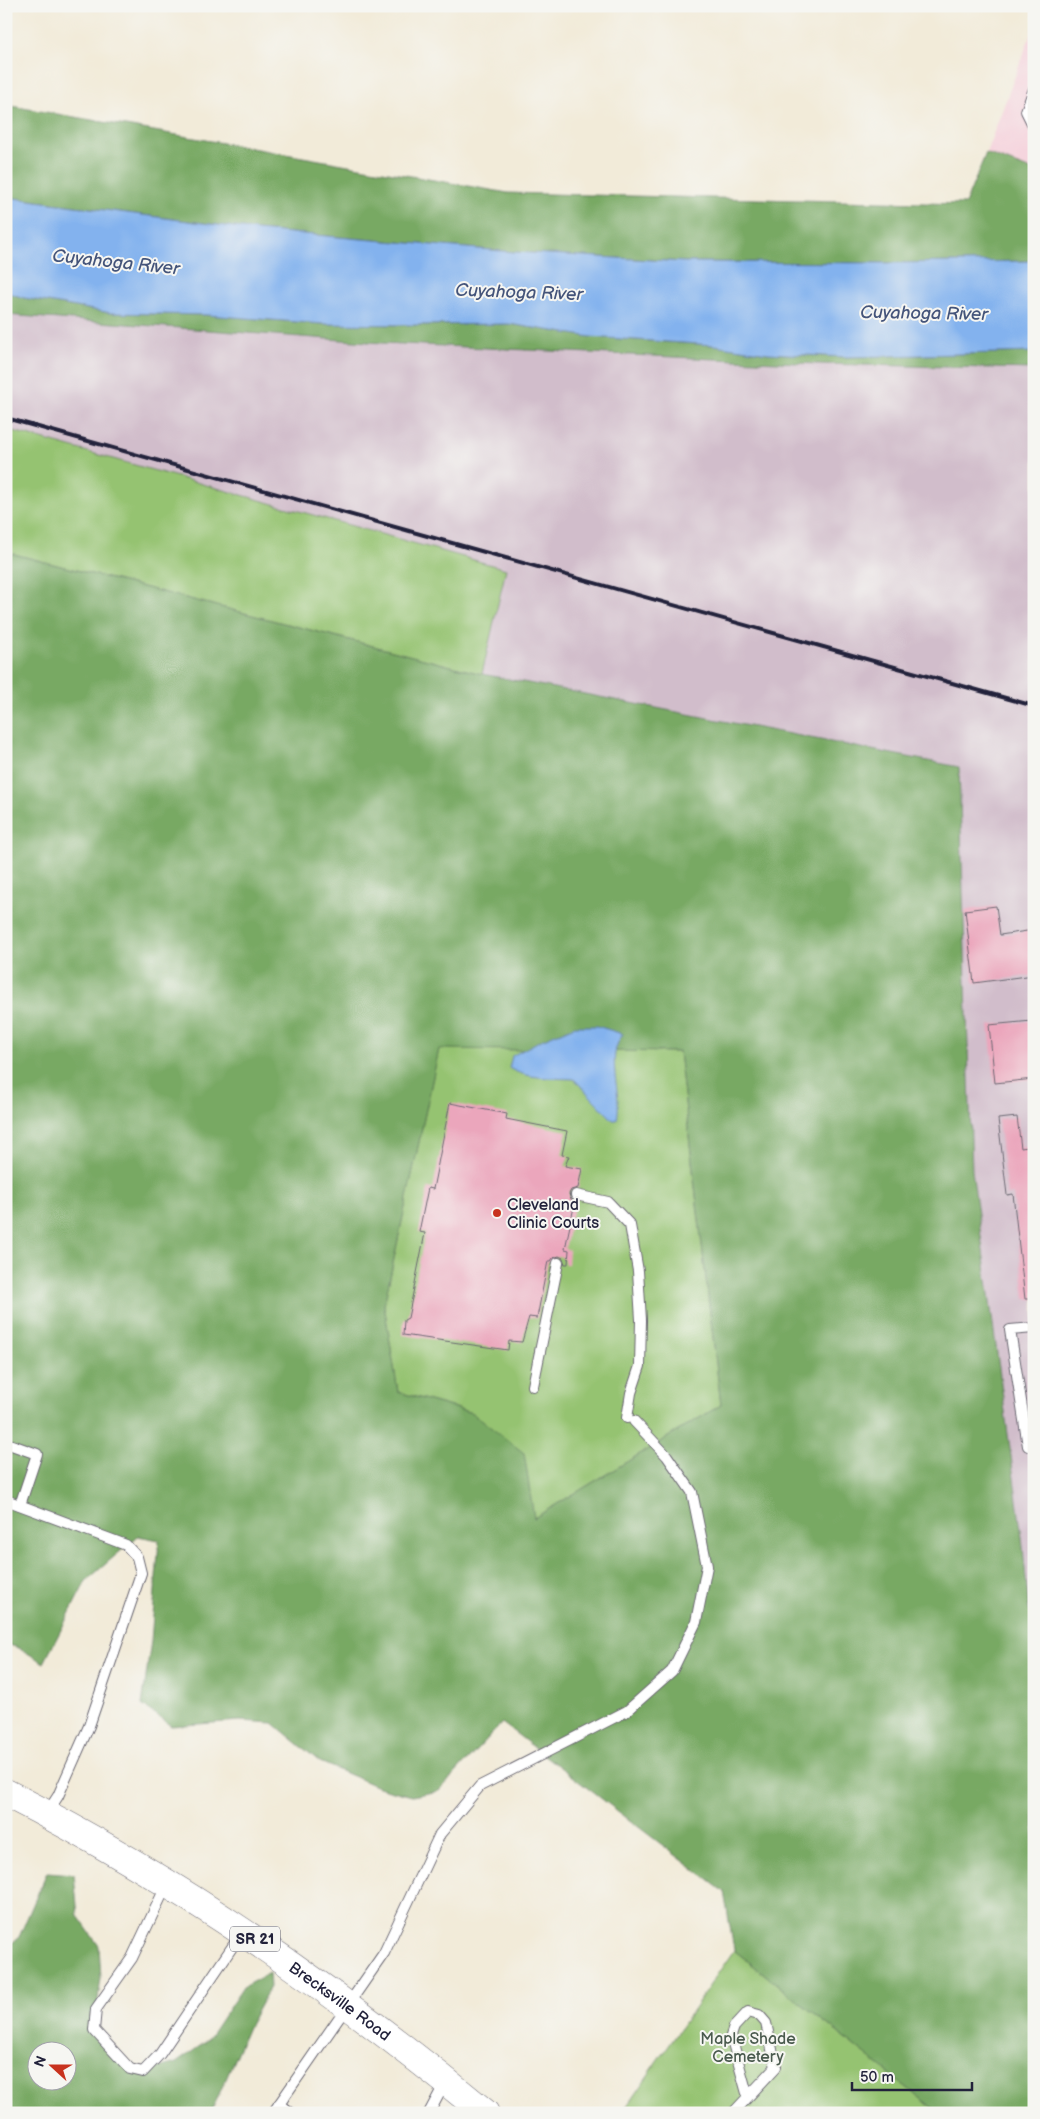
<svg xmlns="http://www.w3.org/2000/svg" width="1040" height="2119" font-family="'Balsamiq Sans',sans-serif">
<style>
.built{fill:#f5cfda}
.industrial{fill:#d1bdcb}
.green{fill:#95c371;stroke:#5c7256}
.forest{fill:#78a963;stroke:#4d664f;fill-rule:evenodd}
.water{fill:#83b2ee;stroke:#526a94}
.building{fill:#eba6bc}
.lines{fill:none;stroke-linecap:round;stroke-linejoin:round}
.service-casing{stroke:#6b6872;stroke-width:12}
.primary-casing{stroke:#6b6872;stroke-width:29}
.service{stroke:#fff;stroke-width:10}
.primary{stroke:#fff;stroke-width:28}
.rail{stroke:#22223b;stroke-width:4}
.poi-dot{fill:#c8321e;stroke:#f6f6f2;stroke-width:2}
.labels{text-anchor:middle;stroke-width:4;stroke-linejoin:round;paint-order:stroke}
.shield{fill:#f6f6f2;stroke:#626272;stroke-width:1}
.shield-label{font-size:15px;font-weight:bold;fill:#22223b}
.poi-label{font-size:16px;fill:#22223b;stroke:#f6f6f2;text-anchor:start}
.street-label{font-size:16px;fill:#22223b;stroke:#f6f6f2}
.park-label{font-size:16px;fill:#4a5a4e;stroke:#f6f6f2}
.water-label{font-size:18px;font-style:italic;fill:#44547a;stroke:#f6f6f2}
</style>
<rect width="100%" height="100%" fill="#f6f6f2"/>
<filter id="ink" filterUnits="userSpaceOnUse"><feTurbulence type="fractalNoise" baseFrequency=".02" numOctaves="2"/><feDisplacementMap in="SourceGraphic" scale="10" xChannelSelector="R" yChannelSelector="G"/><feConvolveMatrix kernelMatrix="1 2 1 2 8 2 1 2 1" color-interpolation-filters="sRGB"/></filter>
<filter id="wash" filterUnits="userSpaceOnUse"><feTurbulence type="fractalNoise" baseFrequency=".0096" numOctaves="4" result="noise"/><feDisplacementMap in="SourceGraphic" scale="20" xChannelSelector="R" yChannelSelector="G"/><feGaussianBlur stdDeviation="1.12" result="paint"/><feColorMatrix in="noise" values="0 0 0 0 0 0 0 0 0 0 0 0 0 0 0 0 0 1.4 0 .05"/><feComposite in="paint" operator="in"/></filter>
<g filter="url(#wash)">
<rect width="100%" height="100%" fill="#f2ebd9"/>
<path class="built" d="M1034,26v145l-48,-18z"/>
<path class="industrial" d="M6,315l376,28 436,21 216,5v1246l-5,-5 -7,-73 -50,-367 -13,-403 -477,-93 23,-105 -499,-140z"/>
<g class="green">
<path d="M6,429l500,140 -24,105 -476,-122z"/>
<path d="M439,1048l240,4 42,353 -187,113 -62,-105 -74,-21 -14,-87z"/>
<path d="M734,1950l205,163h-317z"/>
</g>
<g class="forest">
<path d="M6,105l502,88 457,11 21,-51 48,18v90l-140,2 -210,-1 -170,-10 -258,-22 -250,-33z"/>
<path d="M6,292l18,6 87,15 96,2 116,9 91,1 95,-1 82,13 123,8 54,8 78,4 188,-5v17l-216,-5 -436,-21 -336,-25 -40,-3z"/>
<path d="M6,552l476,122 477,93 13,403 50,367 7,73 5,5v498h-95l-205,-163 -10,-58 -222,-169 -63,68 -27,5 -34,-9 -58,-25 -47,-39 -33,-2 -69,5 -29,-21 9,-64 8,-101 -21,-4 -52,45 -42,82 -25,-15 -13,-4zM439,1049l240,3 42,353 -187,113 -10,-65 -52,-40 -74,-21 -14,-87z"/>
<path d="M47,1872l27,2 4,42 21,30 2,32 -7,52 37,39 12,3 33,-9 31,-22 36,-54 26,-14 1,14 -22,40 -37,86h-205v-165l13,-11zM38,2052h30v30h-30z"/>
</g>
<g class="water">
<path d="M6,197l250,33 258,22 170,10 210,1 140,-2v91l-188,5 -78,-4 -54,-8 -123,-8 -82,-13 -95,1 -91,-1 -116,-9 -96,-2 -87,-15 -18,-6z"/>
<path d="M575,1026h22l26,8c-19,25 0,57 -6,86h-4l-39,-41c-20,-1 -49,0 -65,-11l3,-12 29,-16z"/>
</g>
<g id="blocks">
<g class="building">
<path d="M996,906l4,29 34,-5v45l-60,8 -9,-73z"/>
<path d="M1032,1021l2,58 -39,4 -6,-58z"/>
<path d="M450,1103l57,11 -1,5 61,12 -5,24 7,1 -4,10 17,3 -4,19 -7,2 -2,4 2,6 4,2 -10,47 4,1 -1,14h-3l-2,-6 -4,-2 -6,2 -2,3h-3l-11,57 -8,-1 -7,25 -13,-1 -1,9 -105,-15 1,-15 4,-2 17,-85 -6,-1 9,-44 5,1z"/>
<path d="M1017,1117l4,31 13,-2v153h-9l-12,-105 -6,1 -9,-76z"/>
</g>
</g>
</g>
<g filter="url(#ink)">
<use href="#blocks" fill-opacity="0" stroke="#6b6872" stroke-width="1"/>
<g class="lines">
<defs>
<g id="service">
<path d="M1034,89l-8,22 8,16"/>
<path d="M576,1195l32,7 22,23 8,46 3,49 -1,46 -9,27 -4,25"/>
<path d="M1034,1328l-24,2 18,116 6,-3"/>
<path d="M533,1386l25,-123"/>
<path d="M6,1443l31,11 -17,51"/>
<path d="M6,1500l120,45 11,12 4,16 -52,153 -31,70 -11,17"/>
<path d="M167,1884l-35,74 -36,51 -2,21 36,39 13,3 17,-18 81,-120"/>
<path d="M279,2104l11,9"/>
<path d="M273,2113l111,-160 56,-119 40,-48 147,-75 45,-40 24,-49 11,-56 -15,-74 -25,-36 -33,-35"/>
<path d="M429,2113l17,-32"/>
<path d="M733,2113l43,-46 -10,-44 -7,-8 -11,-3 -14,15 -3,9 17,61"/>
</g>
<g id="primary">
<path id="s1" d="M6,1793c175,89 328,196 479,320"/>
</g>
</defs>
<use href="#service" class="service-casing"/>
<use href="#primary" class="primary-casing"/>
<use href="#service" class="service"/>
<use href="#primary" class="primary"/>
<path class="rail" d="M6,418l1028,288"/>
</g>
</g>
<circle class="poi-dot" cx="497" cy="1213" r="5"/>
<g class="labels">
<rect class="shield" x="230" y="1926.5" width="50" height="25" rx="4"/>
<g class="shield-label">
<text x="255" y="1944">SR 21</text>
</g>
<g class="poi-label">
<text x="507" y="1210">Cleveland<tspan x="507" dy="18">Clinic Courts</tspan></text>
</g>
<g class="street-label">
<text dy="6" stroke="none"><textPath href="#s1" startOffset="394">Brecksville Road</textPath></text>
</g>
<g class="park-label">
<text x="748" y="2044">Maple Shade<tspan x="748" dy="18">Cemetery</tspan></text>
</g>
<g class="water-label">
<text transform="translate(116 262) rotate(6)" y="6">Cuyahoga River</text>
<text transform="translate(519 292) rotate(2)" y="6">Cuyahoga River</text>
<text transform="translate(924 313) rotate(1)" y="6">Cuyahoga River</text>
</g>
</g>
<rect width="1040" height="2119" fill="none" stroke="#f6f6f2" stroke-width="25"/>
<g transform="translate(52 2066) rotate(291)"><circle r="24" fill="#f6f6f2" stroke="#a1a1a9"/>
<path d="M0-4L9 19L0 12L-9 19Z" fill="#c8321e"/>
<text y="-8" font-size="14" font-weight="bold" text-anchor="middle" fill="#22223b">N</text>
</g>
<path d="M852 2082v8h120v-8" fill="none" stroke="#22223b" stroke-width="2.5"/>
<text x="860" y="2082" font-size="15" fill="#22223b" stroke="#f6f6f2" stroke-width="4" paint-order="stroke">50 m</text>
</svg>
